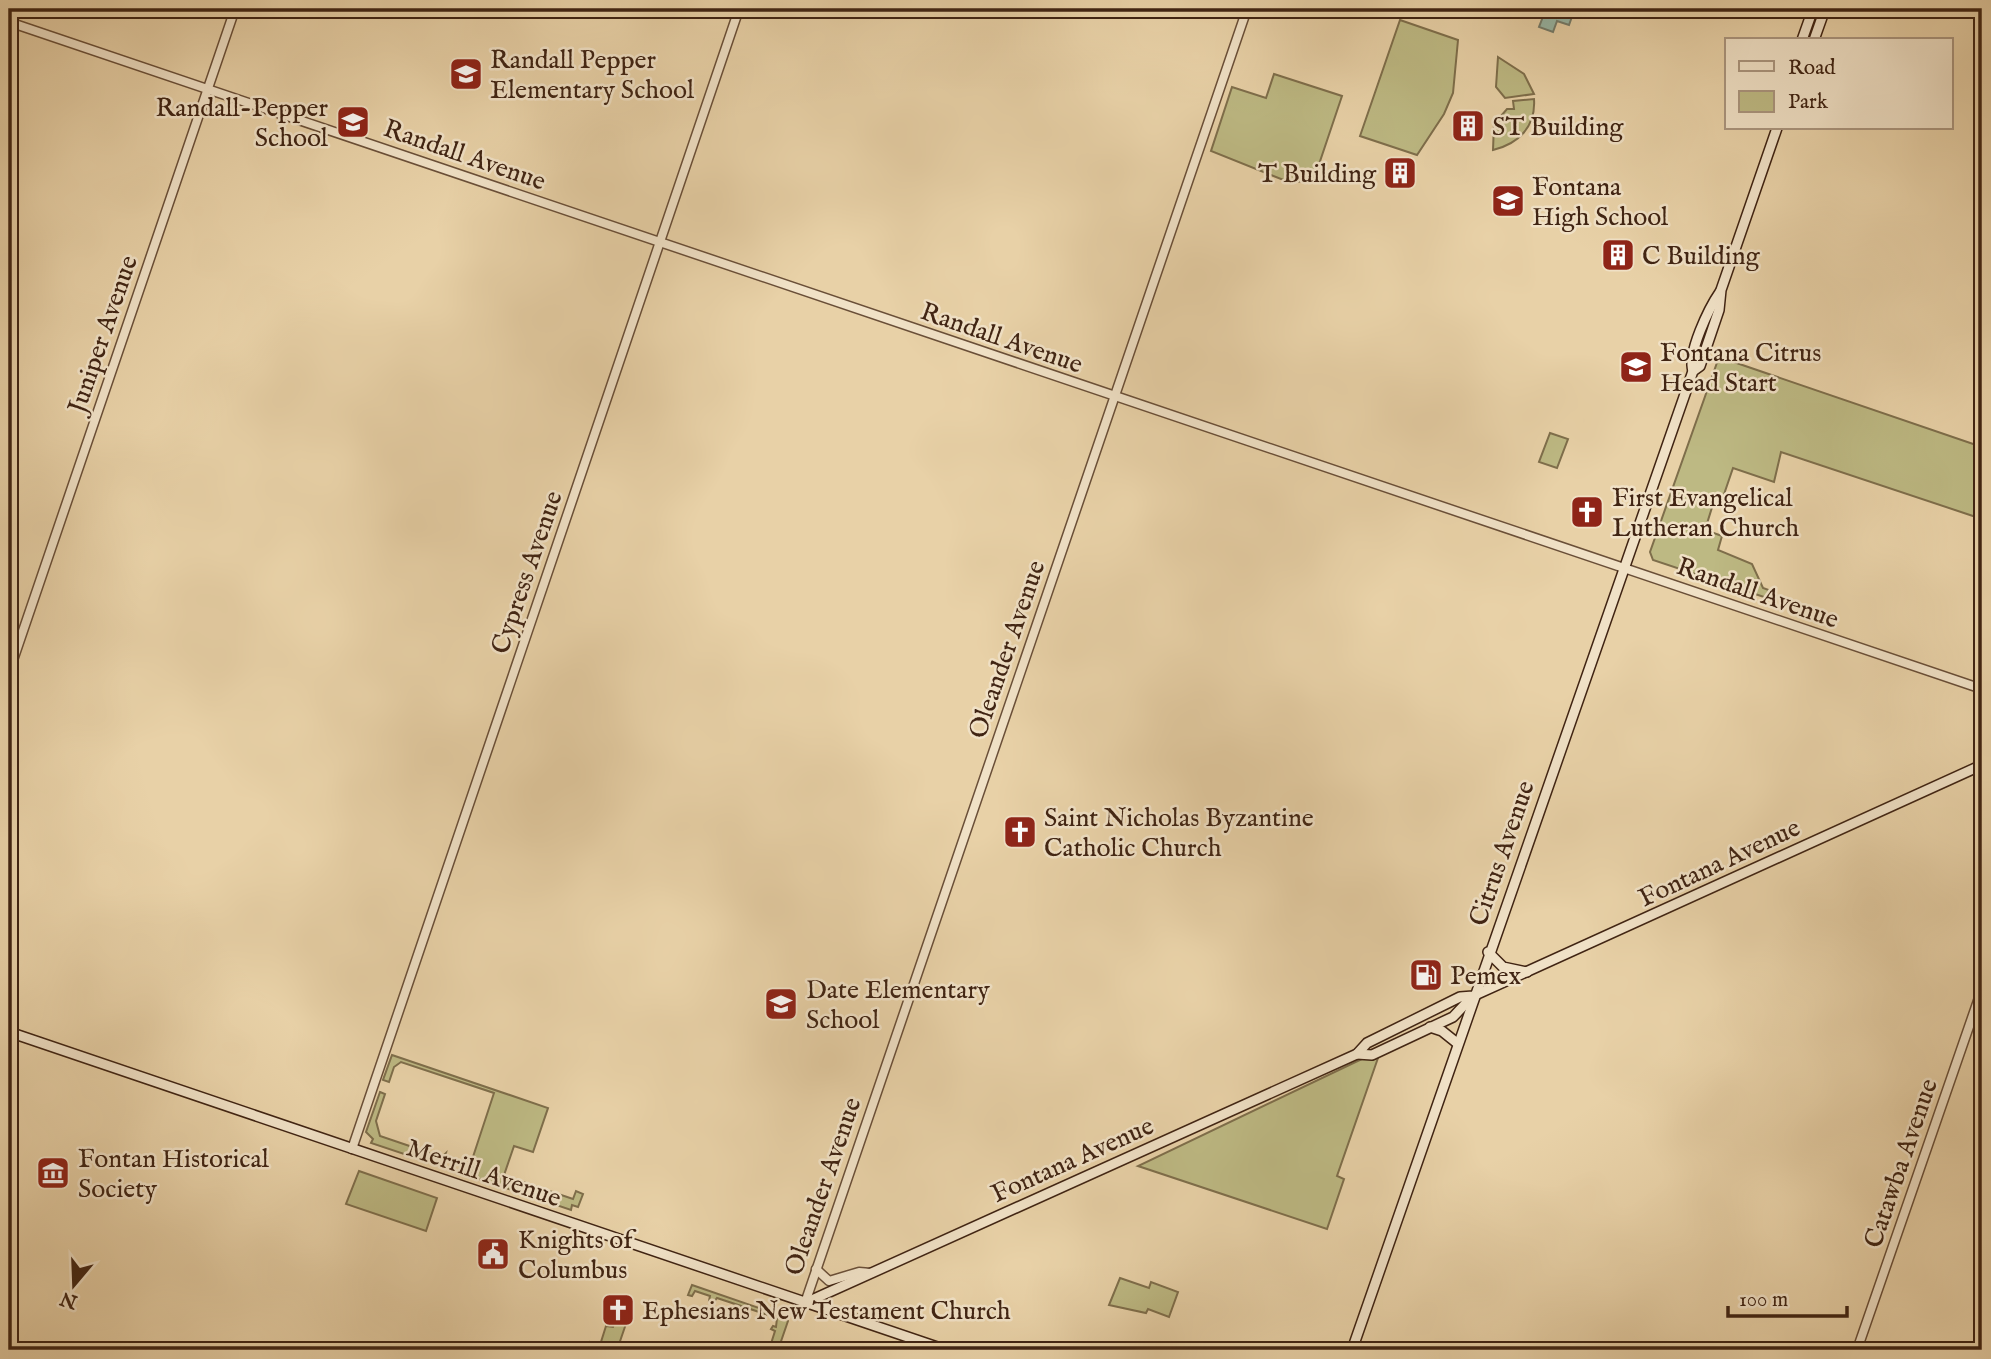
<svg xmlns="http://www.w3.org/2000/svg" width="1991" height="1359" font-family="'IM FELL English',serif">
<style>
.green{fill:#bdb983;stroke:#7e6e4b;stroke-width:2}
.water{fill:#97b7a6;stroke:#747c6b;stroke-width:2}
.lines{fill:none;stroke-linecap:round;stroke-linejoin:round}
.tertiary-casing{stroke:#6a4f38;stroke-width:11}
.secondary-casing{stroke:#402413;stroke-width:12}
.tertiary{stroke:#f0e1c6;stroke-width:8}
.secondary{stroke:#f0e1c6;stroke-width:9}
.labels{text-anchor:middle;stroke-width:5;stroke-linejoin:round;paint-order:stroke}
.poi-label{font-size:26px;fill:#402413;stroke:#f0e1c6;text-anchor:start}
.street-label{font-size:26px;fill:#402413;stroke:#f0e1c6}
</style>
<rect width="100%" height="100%" fill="#e8d1a7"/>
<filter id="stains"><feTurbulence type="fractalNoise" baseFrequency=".00286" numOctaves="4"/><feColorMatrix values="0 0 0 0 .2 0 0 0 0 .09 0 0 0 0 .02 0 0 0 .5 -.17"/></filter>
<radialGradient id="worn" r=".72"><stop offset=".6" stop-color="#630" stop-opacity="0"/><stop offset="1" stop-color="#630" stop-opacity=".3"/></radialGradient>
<g class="green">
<path d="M1400,20l58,20 -5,53 -9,21 -27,41 -57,-19z"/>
<path d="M1498,57l26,17 10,20 -29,4 -9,-11z"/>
<path d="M1274,74l68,22 -28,83 -23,4 -80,-32 21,-64 34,11z"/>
<path d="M1534,99c2,28 -16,45 -41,51l1,-26 13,-15h7l-1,-8z"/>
<path d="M1719,357l263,90v72l-201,-67 -7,30 -41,-14 -12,35 -7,-2 -9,29 17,6 -4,14 34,14 11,24 11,4 2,9 -123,-41 -3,-8z"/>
<path d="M1550,433l18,6 -11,29 -18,-6z"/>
<path d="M392,1055l156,53 -15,44 -19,-6 -12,35 9,4 3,-6 59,20 3,-8 7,3 -5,13 -6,-2 -1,5 -104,-35 27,-82 -93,-31 -7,5 -5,15 -6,-2z"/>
<path d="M1366,1057l12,1 -41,118 7,3 -17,50 -189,-63z"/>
<path d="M380,1092l5,2 -9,27 4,15 62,21 4,-4 -3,14 -72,-24 2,-4 -7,-7z"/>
<path d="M359,1171l78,27 -11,33 -80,-27z"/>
<path d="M1120,1278l29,10 2,-6 27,10 -9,25 -21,-8 -2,4 -37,-8z"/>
<path d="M692,1285l93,32 3,4 -10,29h-9l6,-19 -4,-2 2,-3 3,1 1,-9 -60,-20 -4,5 -4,-2 1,-5 -15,-5 -3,5 -4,-1z"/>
<path d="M608,1308l21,7 -12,35h-30l3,-8 10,3 6,-19 7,1 2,-8 -10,-3z"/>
</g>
<path class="water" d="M1546,9l28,2 -5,14 -12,-4 -4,11 -14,-5z"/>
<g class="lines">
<defs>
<g id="tertiary">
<path d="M9,22l1973,667"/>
<path d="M9,672l226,-663"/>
<path d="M352,1149l387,-1140"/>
<path d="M816,1269l13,12 30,-9 12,1"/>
<path d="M805,1303l442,-1294"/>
<path d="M1857,1350l125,-361"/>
</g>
<g id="secondary">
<path d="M1802,40l11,-31"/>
<path d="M1814,40l11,-31"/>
<path d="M1693,371c-6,-18 16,-63 27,-79"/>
<path d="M1488,952l15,15 24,5"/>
<path d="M1430,1027l12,4 15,12"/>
<path d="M9,1032l937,318"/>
<path d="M1357,1054l15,1 81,-38 16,-17"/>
<path d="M805,1303l552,-249 10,-11 93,-46 13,-1 509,-231"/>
<path d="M1352,1350l341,-979 7,-5 19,-56 2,-20 56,-162"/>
</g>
</defs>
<use href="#tertiary" class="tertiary-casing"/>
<use href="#secondary" class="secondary-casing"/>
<use href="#tertiary" class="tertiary"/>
<use href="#secondary" class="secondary"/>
</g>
<defs>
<symbol id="school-square" viewBox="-11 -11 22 22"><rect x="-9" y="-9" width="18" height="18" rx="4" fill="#8f2418" stroke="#f0e1c6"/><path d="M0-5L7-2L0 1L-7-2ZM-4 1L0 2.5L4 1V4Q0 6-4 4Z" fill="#fff"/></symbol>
<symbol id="building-square" viewBox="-11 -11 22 22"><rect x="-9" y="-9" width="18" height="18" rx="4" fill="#8f2418" stroke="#f0e1c6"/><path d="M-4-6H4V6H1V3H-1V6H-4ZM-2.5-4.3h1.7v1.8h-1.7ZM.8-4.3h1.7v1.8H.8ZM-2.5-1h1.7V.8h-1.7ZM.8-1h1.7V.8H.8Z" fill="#fff"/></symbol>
<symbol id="church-square" viewBox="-11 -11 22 22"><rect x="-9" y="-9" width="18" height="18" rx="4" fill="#8f2418" stroke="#f0e1c6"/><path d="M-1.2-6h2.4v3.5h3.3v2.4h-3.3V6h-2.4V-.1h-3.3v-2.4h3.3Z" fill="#fff"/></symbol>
<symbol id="fuel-square" viewBox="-11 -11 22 22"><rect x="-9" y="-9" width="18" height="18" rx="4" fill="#8f2418" stroke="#f0e1c6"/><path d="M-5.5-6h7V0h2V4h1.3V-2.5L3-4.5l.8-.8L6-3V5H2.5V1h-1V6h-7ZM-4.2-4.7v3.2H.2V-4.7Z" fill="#fff"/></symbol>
<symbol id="museum-square" viewBox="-11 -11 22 22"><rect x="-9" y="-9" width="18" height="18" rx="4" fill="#8f2418" stroke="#f0e1c6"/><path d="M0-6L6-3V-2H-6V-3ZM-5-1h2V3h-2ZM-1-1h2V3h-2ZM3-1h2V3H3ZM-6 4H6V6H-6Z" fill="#fff"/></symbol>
<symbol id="civic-square" viewBox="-11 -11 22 22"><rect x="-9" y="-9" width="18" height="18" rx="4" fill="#8f2418" stroke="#f0e1c6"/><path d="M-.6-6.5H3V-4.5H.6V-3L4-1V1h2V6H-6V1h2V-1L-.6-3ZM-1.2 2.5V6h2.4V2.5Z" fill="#fff"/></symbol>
</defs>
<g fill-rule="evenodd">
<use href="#school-square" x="447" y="55" width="38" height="38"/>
<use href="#school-square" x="334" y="103" width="38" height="38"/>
<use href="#building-square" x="1449" y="107" width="38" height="38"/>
<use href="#building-square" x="1381" y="154" width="38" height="38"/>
<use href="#school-square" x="1489" y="182" width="38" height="38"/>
<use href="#building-square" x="1599" y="236" width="38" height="38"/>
<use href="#school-square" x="1617" y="348" width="38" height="38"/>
<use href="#church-square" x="1568" y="493" width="38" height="38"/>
<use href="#church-square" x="1001" y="813" width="38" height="38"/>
<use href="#fuel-square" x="1407" y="956" width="38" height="38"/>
<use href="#school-square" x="762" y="985" width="38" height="38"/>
<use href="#museum-square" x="34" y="1154" width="38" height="38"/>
<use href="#civic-square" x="474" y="1235" width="38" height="38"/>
<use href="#church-square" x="599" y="1291" width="38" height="38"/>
</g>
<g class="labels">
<g class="poi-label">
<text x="490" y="68">Randall Pepper<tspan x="490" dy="30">Elementary School</tspan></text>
<text x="328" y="116" text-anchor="end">Randall-Pepper<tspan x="328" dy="30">School</tspan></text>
<text x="1492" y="135">ST Building</text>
<text x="1376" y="182" text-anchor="end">T Building</text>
<text x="1532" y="195">Fontana<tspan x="1532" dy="30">High School</tspan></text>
<text x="1642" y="264">C Building</text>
<text x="1660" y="361">Fontana Citrus<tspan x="1660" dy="30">Head Start</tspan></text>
<text x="1612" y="506">First Evangelical<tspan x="1612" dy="30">Lutheran Church</tspan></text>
<text x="1044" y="826">Saint Nicholas Byzantine<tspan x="1044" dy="30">Catholic Church</tspan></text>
<text x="1450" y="984">Pemex</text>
<text x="806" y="998">Date Elementary<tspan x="806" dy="30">School</tspan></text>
<text x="78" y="1167">Fontan Historical<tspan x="78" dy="30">Society</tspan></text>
<text x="518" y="1248">Knights of<tspan x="518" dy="30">Columbus</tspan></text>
<text x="642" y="1319">Ephesians New Testament Church</text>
</g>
<g class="street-label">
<text transform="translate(465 154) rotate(19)" y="9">Randall Avenue</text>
<text transform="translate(102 334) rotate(-71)" y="9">Juniper Avenue</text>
<text transform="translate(1002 337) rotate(19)" y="9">Randall Avenue</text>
<text transform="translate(526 572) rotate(-71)" y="9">Cypress Avenue</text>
<text transform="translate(1758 592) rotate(19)" y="9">Randall Avenue</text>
<text transform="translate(1006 649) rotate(-71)" y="9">Oleander Avenue</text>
<text transform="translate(1501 853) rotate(-71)" y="9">Citrus Avenue</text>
<text transform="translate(1719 862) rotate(-25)" y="9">Fontana Avenue</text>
<text transform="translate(1072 1159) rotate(-24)" y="9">Fontana Avenue</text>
<text transform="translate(1900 1163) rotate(-71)" y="9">Catawba Avenue</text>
<text transform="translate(484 1172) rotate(19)" y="9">Merrill Avenue</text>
<text transform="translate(822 1186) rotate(-71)" y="9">Oleander Avenue</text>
</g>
</g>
<rect width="1991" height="1359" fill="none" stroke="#e8d1a7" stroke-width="35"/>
<rect x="10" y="10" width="1970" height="1338" fill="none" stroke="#402413" stroke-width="3.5"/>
<rect x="18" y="18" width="1956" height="1324" fill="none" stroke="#402413" stroke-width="2"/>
<rect x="1725" y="38" width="228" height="91" fill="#f0e1c6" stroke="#aa957e" stroke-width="2"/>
<rect x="1739" y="61" width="35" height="10" fill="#f0e1c6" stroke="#aa957e" stroke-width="2"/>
<text x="1788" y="74" font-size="21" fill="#402413">Road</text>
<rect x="1739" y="91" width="35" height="21" fill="#bdb983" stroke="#aa957e" stroke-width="2"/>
<text x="1788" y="108" font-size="21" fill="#402413">Park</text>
<g transform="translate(74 1285) rotate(199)" stroke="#f0e1c6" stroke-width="5" paint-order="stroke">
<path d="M0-5L12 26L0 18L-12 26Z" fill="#402413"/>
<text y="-10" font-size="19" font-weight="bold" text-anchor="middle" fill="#402413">N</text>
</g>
<path d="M1728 1306v10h119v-10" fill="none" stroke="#402413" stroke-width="3.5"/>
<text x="1739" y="1306" font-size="21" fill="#402413" stroke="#f0e1c6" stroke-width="5" paint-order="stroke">100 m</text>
<rect width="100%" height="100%" filter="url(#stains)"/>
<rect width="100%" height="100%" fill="url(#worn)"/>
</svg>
